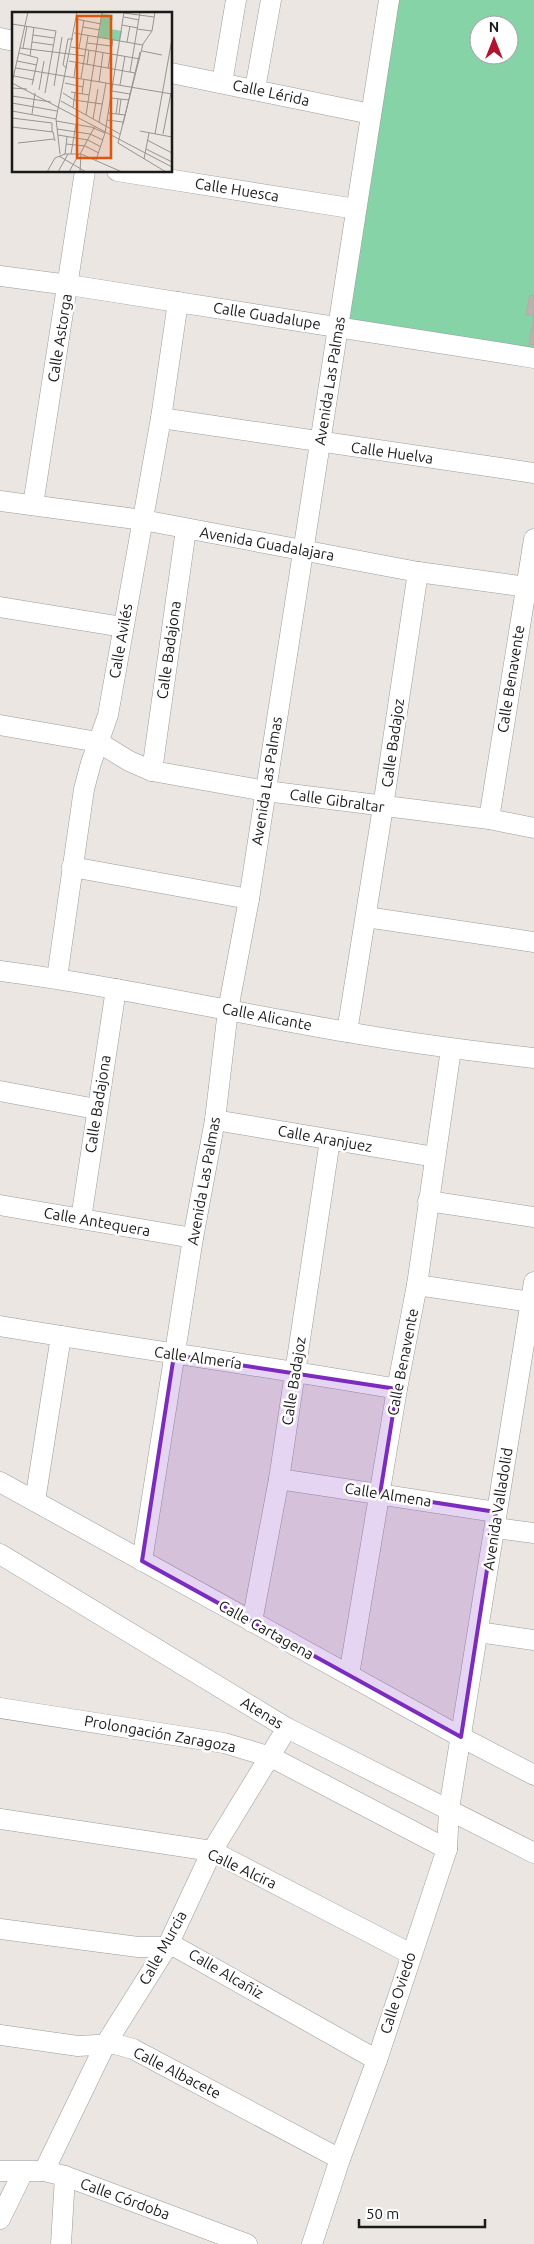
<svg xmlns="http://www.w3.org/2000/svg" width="534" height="2244" font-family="Ubuntu,sans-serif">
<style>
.pitch{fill:#86d3a7;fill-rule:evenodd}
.building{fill:#bbb1ae;stroke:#bbaaa5}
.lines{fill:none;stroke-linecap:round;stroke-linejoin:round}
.minor-casing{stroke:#9b9b9b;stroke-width:21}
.minor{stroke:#fff;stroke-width:20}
.marked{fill:#7b2cbf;fill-opacity:0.2;stroke:#7b2cbf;stroke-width:4;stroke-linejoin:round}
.labels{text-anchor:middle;stroke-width:5;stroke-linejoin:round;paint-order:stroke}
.street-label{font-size:15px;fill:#1a1a1a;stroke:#fff}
.inset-road{fill:none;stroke:#979491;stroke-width:1}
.view{fill:#de560d;fill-opacity:0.15;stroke:#de560d;stroke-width:2.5}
.inset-edge{fill:none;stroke:#1a1a1a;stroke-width:2.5}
</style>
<rect width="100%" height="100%" fill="#ebe6e1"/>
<path class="pitch" d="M390,0h144v361l-195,-34zM479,25h30v30h-30z"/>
<g class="building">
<path d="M530,295l4,1v20l-8,-2z"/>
<path d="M534,316v29l-5,-1z"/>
</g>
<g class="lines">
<defs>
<g id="minor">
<path d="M0,38l14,3"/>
<path d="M171,73l200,41"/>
<path d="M222,83l14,-83"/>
<path d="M255,89l16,-89"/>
<path d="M117,171l239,38"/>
<path d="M0,276l69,9 465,73"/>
<path d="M161,418l373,55"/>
<path d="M0,501l143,19 275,52 116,16"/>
<path d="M33,505l52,-334"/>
<path d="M0,607l123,20"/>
<path d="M0,725l98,17 31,19 23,10 114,20 223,28 45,9"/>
<path d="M152,771l34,-242"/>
<path d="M489,819l45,-280"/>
<path d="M72,867l177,32"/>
<path d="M366,917l168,25"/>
<path d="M0,971c116,15 231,41 347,61 62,11 124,19 187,26"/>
<path d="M57,978l27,-189 7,-26 17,-48 53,-297 17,-116"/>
<path d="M347,1032l36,-225 35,-235"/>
<path d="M0,1091l96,18"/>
<path d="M215,1120l220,37"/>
<path d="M428,1201l106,16"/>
<path d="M0,1205l193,33"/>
<path d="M81,1219l35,-230"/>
<path d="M417,1285l114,17"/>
<path d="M0,1326c132,22 265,40 397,63"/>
<path d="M279,1479l217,33"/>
<path d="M0,1482l461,255 73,38"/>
<path d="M35,1501l26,-165"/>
<path d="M496,1528l38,5"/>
<path d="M0,1554l287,174 247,125"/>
<path d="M142,1561l51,-323 22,-118 13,-110 21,-111 140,-899"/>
<path d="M252,1622l27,-143 51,-339"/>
<path d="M478,1632l56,8"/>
<path d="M349,1675l48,-286 20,-104 34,-236"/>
<path d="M0,1708l224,35 47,14 176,92"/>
<path d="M0,1819l212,32 199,103"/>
<path d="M0,1929l138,18h38l201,113"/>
<path d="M0,2035l78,11 37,-2 18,5 207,110"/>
<path d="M0,2171h44l21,5 182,68"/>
<path d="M44,2171l61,-126 63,-100 44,-94 75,-123"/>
<path d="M0,2219l23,-47"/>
<path d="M61,2244l4,-68"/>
<path d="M312,2244l28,-85 37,-99 70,-211 2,-40 85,-527"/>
</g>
</defs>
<use href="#minor" class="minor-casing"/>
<use href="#minor" class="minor"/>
</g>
<path class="marked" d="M174,1355l223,34 -17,105 116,18 -35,225 -319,-176z"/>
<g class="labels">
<g class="street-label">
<text transform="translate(271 93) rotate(12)" y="5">Calle Lérida</text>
<text transform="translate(237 190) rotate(9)" y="5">Calle Huesca</text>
<text transform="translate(267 316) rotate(9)" y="5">Calle Guadalupe</text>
<text transform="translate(60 338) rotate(-81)" y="5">Calle Astorga</text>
<text transform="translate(330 381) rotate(-81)" y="5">Avenida Las Palmas</text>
<text transform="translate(392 453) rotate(8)" y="5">Calle Huelva</text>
<text transform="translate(267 544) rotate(10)" y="5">Avenida Guadalajara</text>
<text transform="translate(121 641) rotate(-80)" y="5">Calle Avilés</text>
<text transform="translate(169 650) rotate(-82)" y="5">Calle Badajona</text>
<text transform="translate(511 679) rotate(-81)" y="5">Calle Benavente</text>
<text transform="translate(393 743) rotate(-82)" y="5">Calle Badajoz</text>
<text transform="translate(267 781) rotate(-81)" y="5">Avenida Las Palmas</text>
<text transform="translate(337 801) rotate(8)" y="5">Calle Gibraltar</text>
<text transform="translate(267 1017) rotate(11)" y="5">Calle Alicante</text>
<text transform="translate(98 1104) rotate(-81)" y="5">Calle Badajona</text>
<text transform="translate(325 1139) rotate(10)" y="5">Calle Aranjuez</text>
<text transform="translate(204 1181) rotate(-80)" y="5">Avenida Las Palmas</text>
<text transform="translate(97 1222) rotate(10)" y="5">Calle Antequera</text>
<text transform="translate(198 1358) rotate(8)" y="5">Calle Almería</text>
<text transform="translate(403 1362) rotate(-79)" y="5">Calle Benavente</text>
<text transform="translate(294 1381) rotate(-81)" y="5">Calle Badajoz</text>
<text transform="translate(388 1495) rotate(9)" y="5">Calle Almena</text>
<text transform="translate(498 1509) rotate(-81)" y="5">Avenida Valladolid</text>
<text transform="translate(266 1630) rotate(29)" y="5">Calle Cartagena</text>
<text transform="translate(262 1713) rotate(31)" y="5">Atenas</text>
<text transform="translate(160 1734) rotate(10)" y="5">Prolongación Zaragoza</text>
<text transform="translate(242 1869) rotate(25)" y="5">Calle Alcira</text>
<text transform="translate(163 1948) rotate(-61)" y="5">Calle Murcia</text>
<text transform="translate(226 1974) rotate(30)" y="5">Calle Alcañiz</text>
<text transform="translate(398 1993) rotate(-72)" y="5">Calle Oviedo</text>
<text transform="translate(177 2073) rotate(27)" y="5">Calle Albacete</text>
<text transform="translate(125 2199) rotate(20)" y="5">Calle Córdoba</text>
</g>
</g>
<g transform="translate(12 12)">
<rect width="160" height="160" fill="#ebe6e1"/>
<path d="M90,2l11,1 -2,14 11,2 -2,10 -21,-4z" fill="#86d3a7"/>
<path class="inset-road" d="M112,1l30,4M112,5l15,3M64,7l25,5M0,12l44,7 -11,62M110,13l16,3M71,15l17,3M125,17l15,2M62,21l69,12M21,23l21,3M20,30l21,3M115,30l3,-16M75,31l24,3M131,32l-25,99 48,29M131,32l9,-13 3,-19M59,35l69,12M8,36l50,6M11,36l4,-22M67,36l5,-28M130,39l20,4M7,41l19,5 -6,27M58,42l15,2M18,44l4,-29M5,49l20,4M57,49l66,12M75,53l2,-15M4,56l156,26M55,56l-4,-3 5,-26h5M96,56l5,-29M118,60l10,-60M2,64l20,4M62,65l2,-15M69,66l7,-42M87,70l4,-29M0,71l160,84M0,71l16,-71M53,71l18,4M108,73l5,-29M42,74l8,-49M0,76l15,1M27,78l5,-29M100,79l18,3M59,80l18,3M51,81l11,7 28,4M70,82l2,-15M0,84l39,6M99,86l18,2M49,89l59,33M0,91l45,8M61,96l2,-16M0,99l44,8M96,101l17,2M20,102l3,-21M104,102l2,-15M107,102l2,-15M74,103l16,-103M0,106l40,5v9M81,107l5,-30M95,108l16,2M44,109l35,6 14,6M87,110l7,-39M111,112l17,-72M0,115l41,5 2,9M45,117l33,5 13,6M128,119l32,6M143,122l17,-95M151,122l8,-41M46,123l30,5 13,7M135,128l25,13M6,131l36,-4M54,132l19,2 14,7M134,137l26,13M48,142l-4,-35 21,-107M53,142l2,-17M59,142l5,-30M68,142l15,-28M47,144l27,16M132,147l5,-26M84,148l9,-27 19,-121M35,160l8,-14 10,-4h16l41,18M46,160l10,-18M57,160l10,-18M68,160l1,-18"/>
<path class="view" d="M65,4h34v142h-34z"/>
<rect width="160" height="160" class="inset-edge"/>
</g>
<g transform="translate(494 40)"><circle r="24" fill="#ffffff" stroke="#a3a3a3"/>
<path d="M0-4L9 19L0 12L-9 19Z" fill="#b11431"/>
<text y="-8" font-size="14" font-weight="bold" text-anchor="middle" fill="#1a1a1a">N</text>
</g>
<path d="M359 2219v8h126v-8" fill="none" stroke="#1a1a1a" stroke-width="2.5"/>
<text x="366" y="2219" font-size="15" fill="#1a1a1a" stroke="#ffffff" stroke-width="4" paint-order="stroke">50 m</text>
</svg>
